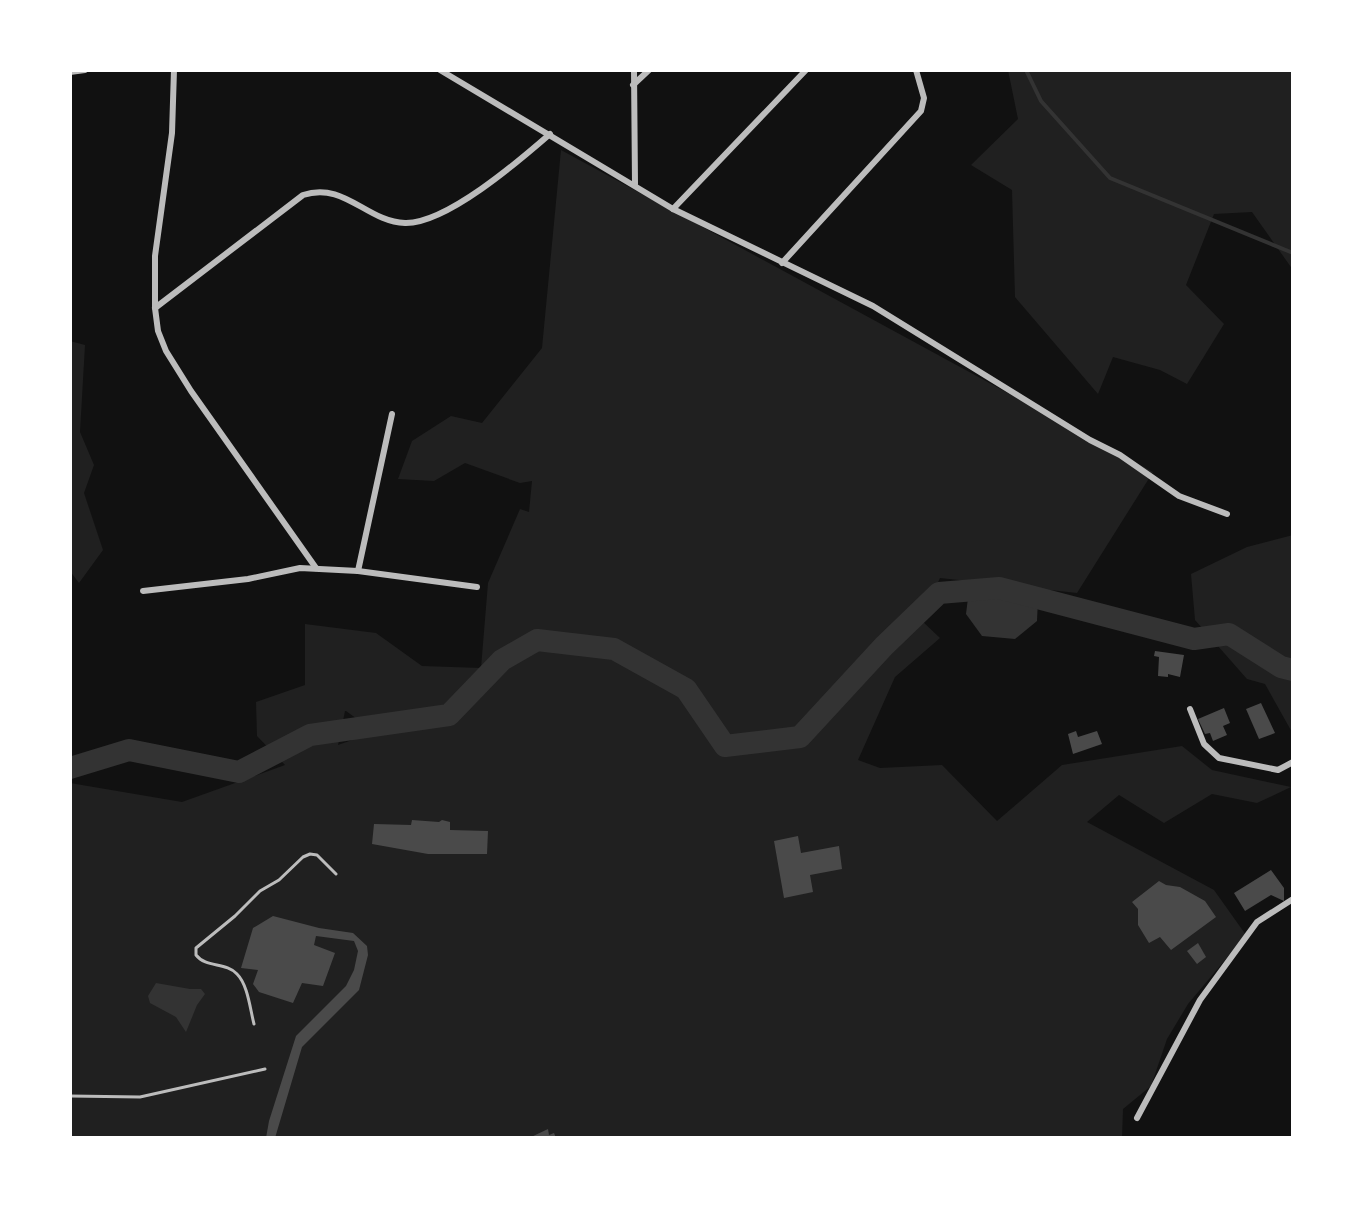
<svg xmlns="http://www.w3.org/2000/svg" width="1363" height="1208" font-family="'Golos Text',sans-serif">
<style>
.green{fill:#202020;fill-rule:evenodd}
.water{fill:#333}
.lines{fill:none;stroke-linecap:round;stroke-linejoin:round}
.stream{stroke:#333;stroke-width:4}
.river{stroke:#333;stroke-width:22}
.building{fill:#4a4a4a}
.service{stroke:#bcbcbc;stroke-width:3}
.minor{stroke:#bcbcbc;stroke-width:6}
</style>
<rect width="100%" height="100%" fill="#111"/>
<g class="green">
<path d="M1008,70h285v200l-41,-58 -38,2 -28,71 38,39 -37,60 -27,-14 -47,-13 -15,37 -83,-97 -3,-107 -41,-25 47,-46z"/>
<path d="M561,150l592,322 -76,121 -27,-3 -12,6 -24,-10 -74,-8 -19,42 19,18 -45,39 -37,83 22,8 62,-3 55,56 65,-56 120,-19 30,24 79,17 -34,16 -45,-9 -48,29 -45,-28 -32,27 127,68 32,45 -58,69 -21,35 -16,47 -28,23 -1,29h-1052v-355l112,19 103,-37 -28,-29 -1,-34 49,-17v-61l71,9 46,33 59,2 7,-85 32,-74 9,3 3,-31 -12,2 -55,-20 -31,18 -36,-2 14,-38 39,-25 31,7 60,-75zM345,711h1l29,21 -37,13z"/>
<path d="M70,341l15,4 -5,87 14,33 -10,28 19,57 -24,33 -9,-12z"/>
<path d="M1293,535v199l-28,-50 -18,-5 -52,-59 -4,-46 56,-27z"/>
</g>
<g class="water">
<path d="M999,588l39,10 -1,23 -22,18 -33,-3 -16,-22 3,-24z"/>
<path d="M156,983l34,6h11l4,5 -8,11 -11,27 -10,-15 -26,-14 -2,-7z"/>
</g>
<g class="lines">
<path class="stream" d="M1026,70l15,31 69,77 183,75"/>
<path class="river" d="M70,768l59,-18 110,22 71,-37 139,-20 53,-55 35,-20 77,9 72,40 39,57 75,-9 84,-91 55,-53 60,-5 195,51 35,-5 52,33 12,3"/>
</g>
<g class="building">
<path d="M1155,651l29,4 -4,22 -12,-3v3l-10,-1 1,-19 -5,-1z"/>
<path d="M1261,703l14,30 -16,6 -13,-30z"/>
<path d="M1224,708l6,15 -7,3 4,9 -14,6 -3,-8 -5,1 -7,-15z"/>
<path d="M1076,731l2,6 19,-6 5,13 -29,10 -5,-20z"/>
<path d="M412,820l27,2 3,-2 8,2v8l38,1 -1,23h-59l-56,-10 2,-20 37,1z"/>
<path d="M798,836l3,17 38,-7 3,23 -32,6 3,17 -29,6 -10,-57z"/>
<path d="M1271,870l13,18v13l-13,-6 -26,16 -11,-18z"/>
<path d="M1159,881l7,4 14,2 25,14 11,16 -45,33 -11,-13 -11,6 -11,-18v-16l-6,-7z"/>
<path d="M273,916l46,12 34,5 14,13 1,9 -9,35 -57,57 -27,91h-9l3,-17 27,-85 50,-50 8,-16 4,-19 -4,-10 -38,-5 -2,9 21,8 -12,33 -21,-3 -9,20 -34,-11 -6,-8 5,-14 -17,-2 12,-40z"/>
<path d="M1198,943l8,14 -9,7 -10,-13z"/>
<path d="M548,1129l1,6 5,-2 2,5h-27z"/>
</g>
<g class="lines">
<g class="service">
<path d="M254,1024c-4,-15 -6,-39 -17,-50 -11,-12 -31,-6 -41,-19v-7l39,-32 25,-25 19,-11 24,-23 7,-3 7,1 19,19"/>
<path d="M70,1096l70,1 125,-28"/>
</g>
<g class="minor">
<path d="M174,70l-2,63 -17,123v52l3,23 8,20 25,40 125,177"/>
<path d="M440,70l233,139 200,97 217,134 30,15 59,41 48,18"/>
<path d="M634,70l1,114"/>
<path d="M70,72l15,-2"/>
<path d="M633,85l16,-15"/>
<path d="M673,209l133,-139"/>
<path d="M782,263l139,-152 3,-13 -8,-28"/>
<path d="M155,308l148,-113c41,-14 64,27 102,28 41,1 114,-62 145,-89"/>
<path d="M358,571l34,-157"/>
<path d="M143,591l105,-12 52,-11 58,3 119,16"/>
<path d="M1190,709l14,35 15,14 59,12 15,-8"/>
<path d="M1137,1118l63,-118 57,-78 36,-23"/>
</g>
</g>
<rect width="1363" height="1208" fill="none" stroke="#ffffff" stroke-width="144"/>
</svg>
